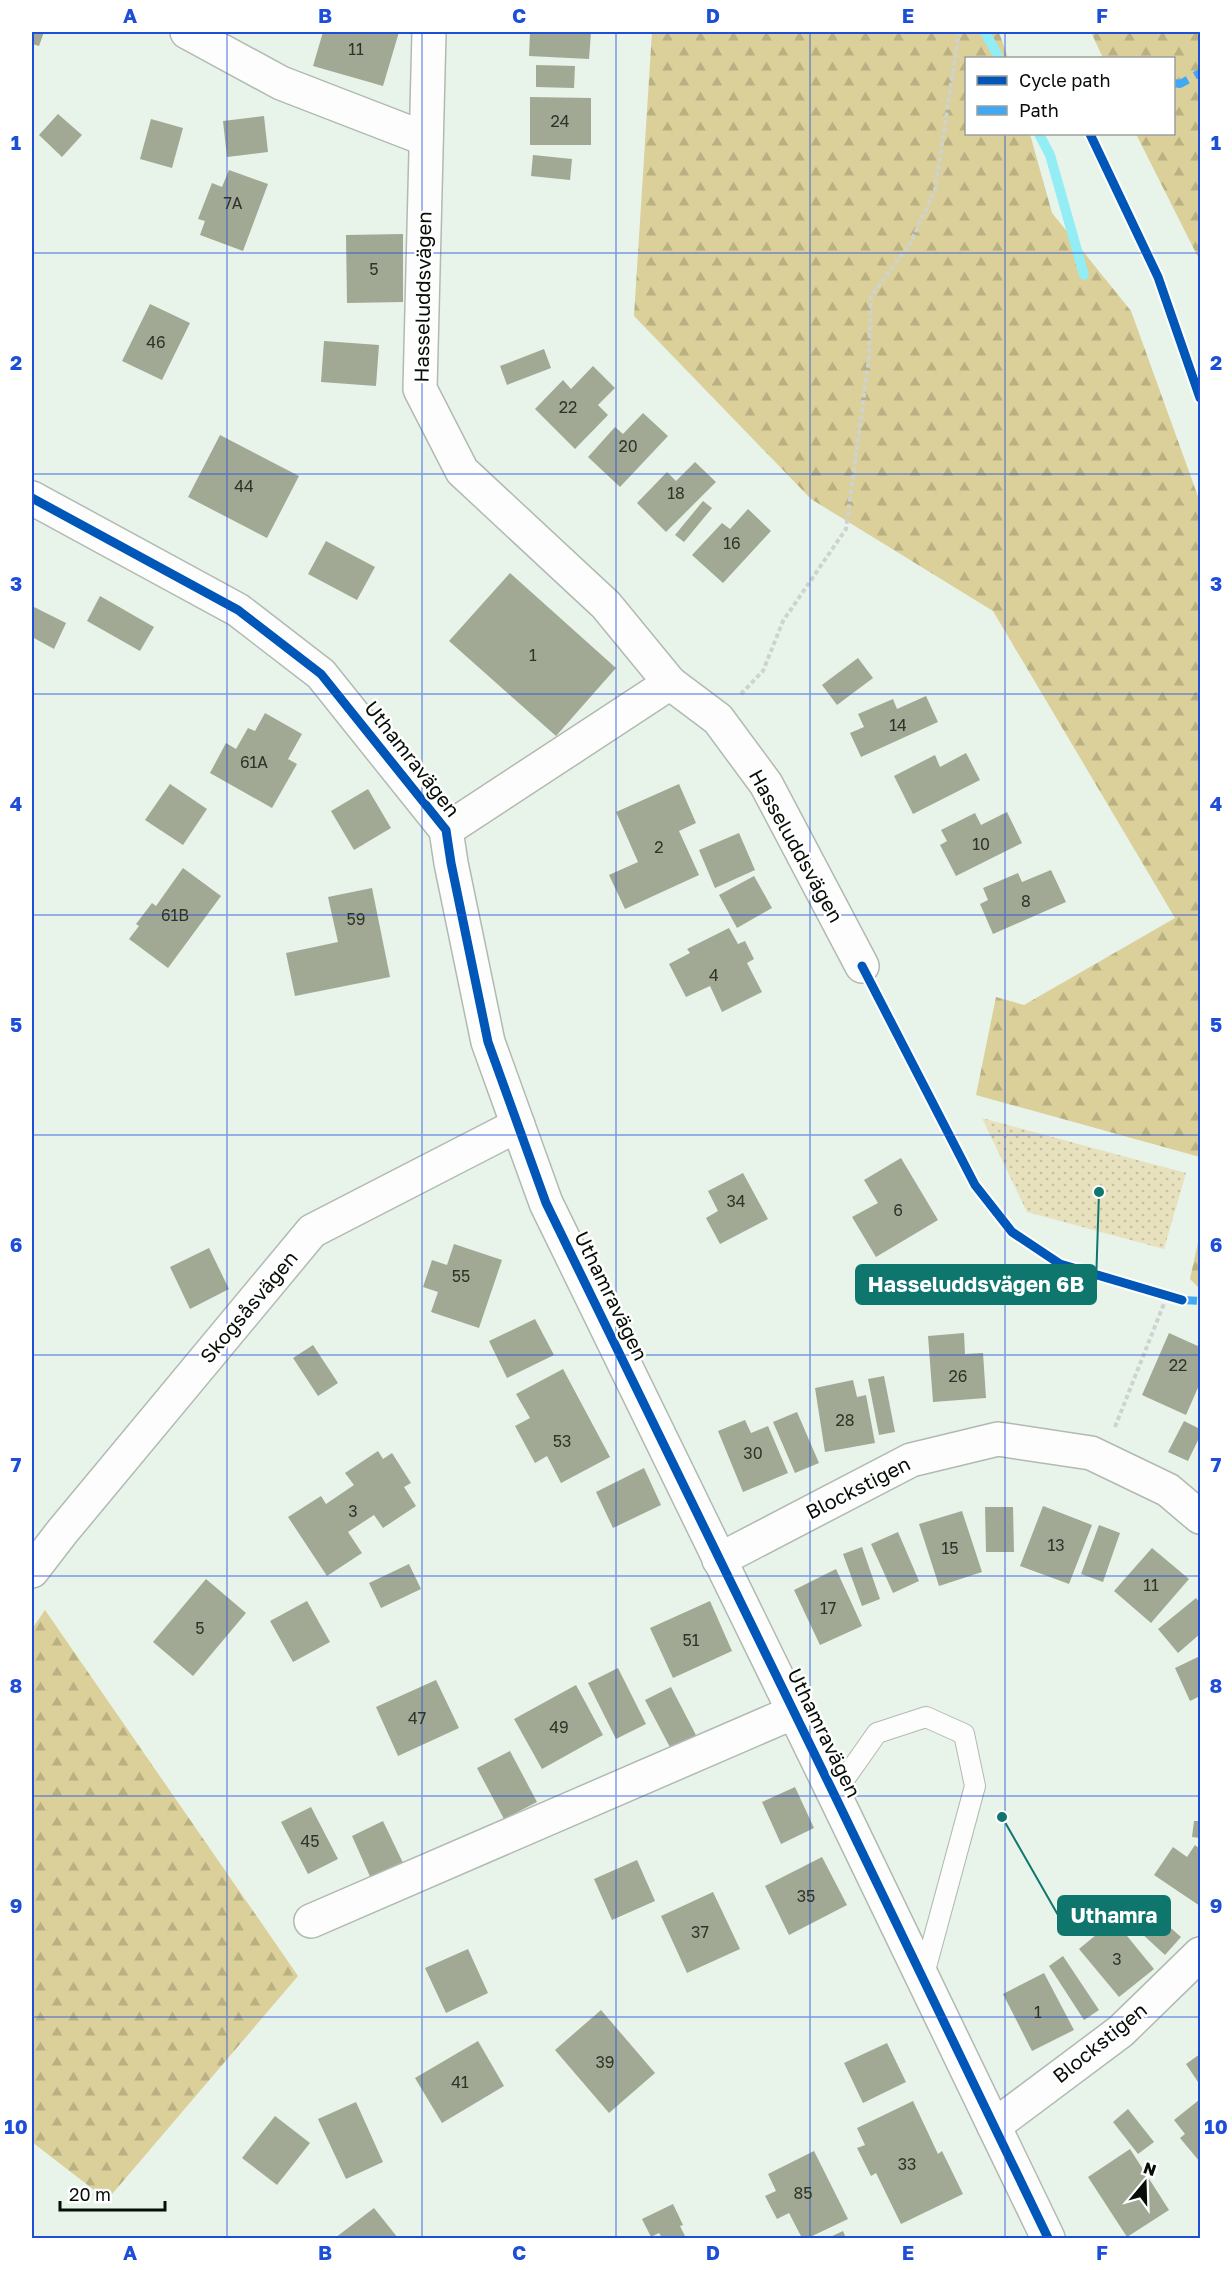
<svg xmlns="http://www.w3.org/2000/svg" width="1232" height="2270" font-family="'Golos Text',sans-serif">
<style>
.forest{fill:url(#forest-firs)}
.park{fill:url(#park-dots)}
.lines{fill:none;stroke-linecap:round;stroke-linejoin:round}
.stream{stroke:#93edf4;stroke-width:10}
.building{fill:#a1a994}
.lane-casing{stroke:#b1bab2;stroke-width:22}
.street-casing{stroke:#b1bab2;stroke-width:36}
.path{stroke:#cfd3d0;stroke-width:4;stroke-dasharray:4.5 3;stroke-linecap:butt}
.lane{stroke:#fcfdfc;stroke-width:20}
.street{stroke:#fcfdfc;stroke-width:33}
.quiet{stroke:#3fa9f5;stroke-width:8;stroke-dasharray:15 8;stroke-linecap:butt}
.cycleway-casing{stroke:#fff;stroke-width:13}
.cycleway{stroke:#0057b8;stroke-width:9}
.grid{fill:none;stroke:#1d4ed8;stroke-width:1.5;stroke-opacity:0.55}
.labels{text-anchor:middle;stroke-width:5;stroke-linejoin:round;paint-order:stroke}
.number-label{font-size:16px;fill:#2e342a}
.street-label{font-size:20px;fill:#070d07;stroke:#fff}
.leader{fill:none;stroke:#0f766e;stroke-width:2}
.callout-dot{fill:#0f766e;stroke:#fff;stroke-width:2}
.callout{fill:#0f766e;stroke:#0f766e;stroke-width:2}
.callout-label{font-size:21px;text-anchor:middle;font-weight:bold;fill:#fff}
.neatline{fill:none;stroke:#1d4ed8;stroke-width:2}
.grid-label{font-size:20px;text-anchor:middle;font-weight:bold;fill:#1d4ed8}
</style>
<defs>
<pattern id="forest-firs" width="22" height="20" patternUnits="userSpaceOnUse" patternTransform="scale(1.5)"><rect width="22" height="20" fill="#dbcf9a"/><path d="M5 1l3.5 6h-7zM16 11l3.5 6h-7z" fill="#bab183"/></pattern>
<pattern id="park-dots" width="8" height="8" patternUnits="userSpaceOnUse" patternTransform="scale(1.5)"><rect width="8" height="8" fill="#e7e1be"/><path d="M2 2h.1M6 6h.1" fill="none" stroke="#c5c0a2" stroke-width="1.8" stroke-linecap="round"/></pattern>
</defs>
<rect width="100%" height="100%" fill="#e8f4e9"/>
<g class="forest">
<path d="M652,32h347l9,26h-42v76h64l22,79 79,98 69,191v655l-224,-62 20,-98 28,8 151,-87 -182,-307 -182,-112 -177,-183z"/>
<path d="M1091,32h109v229l-64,-127h38v-76h-71z"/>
<path d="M1200,1233v56l-10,-10z"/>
<path d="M45,1610l253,366 -191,224 -75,-58v-513z"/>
</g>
<path class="park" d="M982,1118l204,55 -22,76 -137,-37z"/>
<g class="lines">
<g class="stream">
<path d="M985,32l14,26"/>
<path d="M1039,134l11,21 34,120"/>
</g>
</g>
<g class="building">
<path d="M32,32h12l-5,14 -7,-2z"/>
<path d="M323,32h76l-16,54 -70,-20z"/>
<path d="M530,32h61l-2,27 -60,-3z"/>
<path d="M536,65l39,1 -1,22 -38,-1z"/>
<path d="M530,97l61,1v47h-61z"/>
<path d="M58,114l24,21 -20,22 -23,-22z"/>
<path d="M264,116l4,36 -41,5 -4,-36z"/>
<path d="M151,119l32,9 -11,40 -32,-9z"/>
<path d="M533,155l39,4 -2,21 -39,-4z"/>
<path d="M229,170l39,14 -25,67 -43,-16 5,-14 -7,-2 14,-36 10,4z"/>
<path d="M403,234v68l-56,1 -1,-68z"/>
<path d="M150,304l40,19 -28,57 -40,-19z"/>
<path d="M324,341l55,4 -3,41 -55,-4z"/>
<path d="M544,349l7,19 -44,17 -7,-19z"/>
<path d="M593,366l22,22 -17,17 10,10 -33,34 -40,-40 28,-29 8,9z"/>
<path d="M643,413l25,23 -48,51 -32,-30 27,-30 8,7z"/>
<path d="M220,435l79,41 -32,62 -79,-41z"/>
<path d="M695,462l21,20 -50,50 -29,-29 30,-31 9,9z"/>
<path d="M703,501l9,7 -28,34 -9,-7z"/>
<path d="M748,509l23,22 -48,52 -31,-28 30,-32 8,6z"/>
<path d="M326,541l49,26 -18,33 -49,-26z"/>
<path d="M510,573l106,95 -60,68 -107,-95z"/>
<path d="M100,596l54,31 -14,24 -53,-30z"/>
<path d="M32,606l34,17 -12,26 -22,-12z"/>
<path d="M858,658l15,20 -36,27 -15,-20z"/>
<path d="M926,696l12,26 -77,35 -11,-24 14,-6 -6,-13 35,-15 4,10z"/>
<path d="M265,713l37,21 -14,25 9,5 -25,44 -62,-35 16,-30 10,6 12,-21 7,3z"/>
<path d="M966,753l14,27 -67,34 -19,-38 41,-21 5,12z"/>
<path d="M170,784l37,25 -24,36 -38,-25z"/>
<path d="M679,784l17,39 -17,8 20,44 -74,34 -16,-34 29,-13 -22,-50z"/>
<path d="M368,789l23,39 -37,22 -23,-39z"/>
<path d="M1007,812l15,31 -66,33 -16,-31 7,-4 -6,-11 34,-17 6,12z"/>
<path d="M739,833l16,37 -40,18 -16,-38z"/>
<path d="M183,868l38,28 -53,72 -39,-29 10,-13 -3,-2 16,-21 4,3z"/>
<path d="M1051,870l15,32 -73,32 -13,-30 8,-4 -5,-12 35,-15 4,9z"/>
<path d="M754,876l18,32 -35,20 -18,-33z"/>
<path d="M372,888l18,89 -95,19 -9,-43 52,-11 -10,-45z"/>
<path d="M729,928l9,16 7,-3 9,18 -7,4 15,29 -40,20 -12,-26 -24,11 -17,-33 21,-11 -3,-4z"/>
<path d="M901,1158l37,62 -62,37 -24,-40 26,-14 -14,-23z"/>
<path d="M743,1173l25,46 -48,25 -14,-26 12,-7 -10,-20z"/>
<path d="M454,1244l48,16 -23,68 -48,-16 7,-20 -15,-5 9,-27 15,5z"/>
<path d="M209,1248l20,41 -39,20 -20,-42z"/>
<path d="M535,1319l19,36 -47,23 -18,-37z"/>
<path d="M964,1333l1,21 18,-1 3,45 -53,4 -5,-66z"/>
<path d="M1169,1333l31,14v36l-14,32 -44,-20z"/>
<path d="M313,1345l25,38 -20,13 -25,-38z"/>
<path d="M563,1369l47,88 -49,26 -14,-27 -12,7 -20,-37 15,-8 -14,-24z"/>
<path d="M884,1376l11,56 -16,3 -11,-56z"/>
<path d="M853,1380l4,17 9,-2 9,48 -50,9 -10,-64z"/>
<path d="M797,1412l22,51 -24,10 -22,-51z"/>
<path d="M745,1420l6,13 17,-7 20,47 -45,19 -25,-61z"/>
<path d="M1184,1421l16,8v7l-12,25 -20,-9z"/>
<path d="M378,1451l5,8 9,-6 19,30 -7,4 12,19 -33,22 -9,-13 -26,17 14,21 -35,23 -39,-59 33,-21 5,8 28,-19 -9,-12z"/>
<path d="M644,1468l17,37 -48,23 -17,-36z"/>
<path d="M1043,1506l49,19 -23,59 -49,-18z"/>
<path d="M985,1507h28l1,45h-28z"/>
<path d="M962,1511l20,61 -43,14 -20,-62z"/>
<path d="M1099,1525l21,8 -17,49 -22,-8z"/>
<path d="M898,1532l21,49 -26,12 -22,-49z"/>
<path d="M862,1547l18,52 -18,7 -19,-52z"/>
<path d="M1152,1548l37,31 -38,44 -37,-32z"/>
<path d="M409,1564l12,25 -40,19 -12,-25z"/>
<path d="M836,1569l26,57 -42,19 -26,-55z"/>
<path d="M206,1579l40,34 -53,63 -40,-34z"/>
<path d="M1196,1598l4,5v31l-22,19 -20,-24z"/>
<path d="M307,1601l23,41 -37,20 -23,-41z"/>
<path d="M710,1601l22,50 -59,27 -23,-50z"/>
<path d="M1200,1656v40l-10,5 -15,-33z"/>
<path d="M618,1668l28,56 -30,15 -28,-56z"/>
<path d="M436,1680l23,48 -61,28 -22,-49z"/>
<path d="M576,1685l27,50 -61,34 -28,-50z"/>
<path d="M671,1687l26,50 -25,14 -27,-51z"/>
<path d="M510,1751l27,51 -33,17 -27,-51z"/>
<path d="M795,1787l19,41 -33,16 -19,-42z"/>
<path d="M311,1807l27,52 -30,15 -27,-52z"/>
<path d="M383,1821l21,44 -32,16 -20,-45z"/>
<path d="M1194,1821h6v17l-8,-1z"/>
<path d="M1195,1845l5,4v57l-46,-31 19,-28 14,10z"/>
<path d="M822,1857l25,48 -58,30 -24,-49z"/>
<path d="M637,1860l18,41 -43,19 -18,-41z"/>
<path d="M713,1892l27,57 -53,24 -26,-57z"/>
<path d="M1142,1903l39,34 -16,18 -38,-35z"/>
<path d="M1114,1920l40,49 -35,28 -40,-48z"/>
<path d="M468,1949l20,44 -42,20 -21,-45z"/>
<path d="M1063,1956l36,54 -15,10 -35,-54z"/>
<path d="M1044,1973l30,57 -42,21 -29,-57z"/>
<path d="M601,2010l54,63 -46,40 -54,-63z"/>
<path d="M478,2041l26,45 -62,37 -27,-45z"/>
<path d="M887,2043l19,39 -43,21 -19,-40z"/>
<path d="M1200,2054v31l-14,-21z"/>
<path d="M1199,2100l1,2v60l-20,-24 5,-4 -11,-14z"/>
<path d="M913,2101l25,53 4,-3 21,43 -62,30 -25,-51 -5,3 -14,-28 8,-3 -8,-17z"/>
<path d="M356,2102l27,60 -37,17 -28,-60z"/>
<path d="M1128,2109l26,33 -16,12 -25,-32z"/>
<path d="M275,2116l35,27 -33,42 -35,-27z"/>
<path d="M1130,2149l39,61 -42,27 -39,-60z"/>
<path d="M814,2151l34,68 -40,19h-6l-13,-25 -12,6 -12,-23 11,-5 -8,-17z"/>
<path d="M673,2204l10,21 -3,1 6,12h-24l-3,-5 -8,4 -9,-18z"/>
<path d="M374,2208l24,30h-63z"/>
<path d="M843,2231l3,7h-18z"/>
</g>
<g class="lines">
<defs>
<path id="lane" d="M834,1794l43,-61 49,-16 38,17 11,52 -52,192"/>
<g id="street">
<path d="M187,32l94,51 145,56"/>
<path d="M429,32l-9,357 42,82 144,134 64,78 -224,147"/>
<path d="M32,498l206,112 83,64 125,156 5,33 37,179 58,161 288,591 214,444"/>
<path d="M670,683l48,36 48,65 96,182"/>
<path d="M719,1560l192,-100 87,-21 93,14 77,37 32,27"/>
<path d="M32,1571l30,-39 250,-301 206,-106"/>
<path d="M311,1921l483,-209"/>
<path d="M994,2126l127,-95 79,-77"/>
</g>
</defs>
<use href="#lane" class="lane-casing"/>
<use href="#street" class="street-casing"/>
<g class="path">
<path d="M741,694l22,-23 20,-50 63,-92 23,-171 2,-62 39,-52 25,-54 24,-158"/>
<path d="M1115,1427l52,-131"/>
</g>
<use href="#lane" class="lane"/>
<use href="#street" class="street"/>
<g class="quiet">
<path d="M1174,83l6,1 20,-11"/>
<path d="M1182,1300l18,1"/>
</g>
<defs>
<g id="cycleway">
<path d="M1090,134l68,143 42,121"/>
<path d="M32,498l206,112 83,64 125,156 5,33 37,179 58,161 288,591 214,444"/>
<path d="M862,966l113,219 37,47 48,32 122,36"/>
</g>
</defs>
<use href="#cycleway" class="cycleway-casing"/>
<use href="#cycleway" class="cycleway"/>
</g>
<path class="grid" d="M227,32v2206M422,32v2206M616,32v2206M810,32v2206M1005,32v26M1005,134v2104M32,253h1168M32,474h1168M32,694h1168M32,915h1168M32,1135h1168M32,1355h1168M32,1576h1168M32,1796h1168M32,2017h1168"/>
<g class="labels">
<g class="number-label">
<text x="356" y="55">11</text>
<text x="560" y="127">24</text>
<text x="233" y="209">7A</text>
<text x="374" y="275">5</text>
<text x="156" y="348">46</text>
<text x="568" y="413">22</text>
<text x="628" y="452">20</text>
<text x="244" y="492">44</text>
<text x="676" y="499">18</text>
<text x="732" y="549">16</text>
<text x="533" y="661">1</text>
<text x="898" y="731">14</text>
<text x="254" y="768">61A</text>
<text x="981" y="850">10</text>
<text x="659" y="853">2</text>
<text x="1026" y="907">8</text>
<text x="175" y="921">61B</text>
<text x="356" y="925">59</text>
<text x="714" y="981">4</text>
<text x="736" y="1207">34</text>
<text x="898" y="1216">6</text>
<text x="461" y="1282">55</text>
<text x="1178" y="1371">22</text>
<text x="958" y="1382">26</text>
<text x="845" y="1426">28</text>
<text x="562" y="1447">53</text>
<text x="753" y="1459">30</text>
<text x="353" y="1517">3</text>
<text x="1056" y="1551">13</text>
<text x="950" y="1554">15</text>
<text x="1151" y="1591">11</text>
<text x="828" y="1614">17</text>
<text x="200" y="1634">5</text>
<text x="691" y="1646">51</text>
<text x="417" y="1724">47</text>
<text x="559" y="1733">49</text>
<text x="310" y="1847">45</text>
<text x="806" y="1902">35</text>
<text x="700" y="1938">37</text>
<text x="1117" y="1965">3</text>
<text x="1038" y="2018">1</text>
<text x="605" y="2068">39</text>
<text x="460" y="2088">41</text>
<text x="907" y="2170">33</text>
<text x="803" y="2199">85</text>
</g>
<g class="street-label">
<text transform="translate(423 297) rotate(-89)" y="7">Hasseluddsvägen</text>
<text transform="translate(412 759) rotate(52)" y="7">Uthamravägen</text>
<text transform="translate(796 846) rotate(61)" y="7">Hasseluddsvägen</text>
<text transform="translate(611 1296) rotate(64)" y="7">Uthamravägen</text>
<text transform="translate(249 1307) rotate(-50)" y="7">Skogsåsvägen</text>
<text transform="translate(858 1488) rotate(-27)" y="7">Blockstigen</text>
<text transform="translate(824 1733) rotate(64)" y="7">Uthamravägen</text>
<text transform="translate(1100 2043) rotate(-39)" y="7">Blockstigen</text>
</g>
</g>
<path class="leader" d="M1099 1192L1096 1284M1002 1817L1058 1915"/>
<g class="callout-dot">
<circle cx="1099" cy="1192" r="6"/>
<circle cx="1002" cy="1817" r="6"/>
</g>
<g class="callout">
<rect x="856" y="1265" width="240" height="39" rx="6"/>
<rect x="1058" y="1896" width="112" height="39" rx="6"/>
</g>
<g class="callout-label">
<text x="976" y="1292">Hasseluddsvägen 6B</text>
<text x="1114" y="1923">Uthamra</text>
</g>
<rect width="1232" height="2270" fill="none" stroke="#ffffff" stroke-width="66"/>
<rect x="965" y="57" width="210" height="78" fill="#ffffff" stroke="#9c9e9c" stroke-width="1.5"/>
<rect x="977" y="76" width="30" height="9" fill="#0057b8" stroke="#9c9e9c" stroke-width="1.5"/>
<text x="1019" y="87" font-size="18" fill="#070d07">Cycle path</text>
<rect x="977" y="106" width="30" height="9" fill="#3fa9f5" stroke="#9c9e9c" stroke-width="1.5"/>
<text x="1019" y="117" font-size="18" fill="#070d07">Path</text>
<g transform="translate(1145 2183) rotate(19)" stroke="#ffffff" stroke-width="4.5" paint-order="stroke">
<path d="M0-4.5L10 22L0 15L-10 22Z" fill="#070d07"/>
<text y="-9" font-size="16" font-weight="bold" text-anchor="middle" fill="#070d07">N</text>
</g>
<path d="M60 2201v9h105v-9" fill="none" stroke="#070d07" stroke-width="3"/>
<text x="69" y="2201" font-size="18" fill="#070d07" stroke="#ffffff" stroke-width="4.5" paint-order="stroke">20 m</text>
<rect x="33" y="33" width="1166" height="2204" class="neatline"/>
<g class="grid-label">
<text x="130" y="23">A</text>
<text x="325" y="23">B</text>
<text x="519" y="23">C</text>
<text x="713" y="23">D</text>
<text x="908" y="23">E</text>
<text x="1102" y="23">F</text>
<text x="16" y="150">1</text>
<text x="1216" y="150">1</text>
<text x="16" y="370">2</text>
<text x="1216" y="370">2</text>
<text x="16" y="591">3</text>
<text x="1216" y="591">3</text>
<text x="16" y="811">4</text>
<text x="1216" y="811">4</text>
<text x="16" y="1032">5</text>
<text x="1216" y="1032">5</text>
<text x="16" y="1252">6</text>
<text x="1216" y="1252">6</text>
<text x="16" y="1472">7</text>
<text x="1216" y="1472">7</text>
<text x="16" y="1693">8</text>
<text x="1216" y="1693">8</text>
<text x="16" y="1913">9</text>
<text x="1216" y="1913">9</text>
<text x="16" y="2134">10</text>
<text x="1216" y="2134">10</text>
<text x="130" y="2260">A</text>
<text x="325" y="2260">B</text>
<text x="519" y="2260">C</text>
<text x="713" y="2260">D</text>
<text x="908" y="2260">E</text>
<text x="1102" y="2260">F</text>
</g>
</svg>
